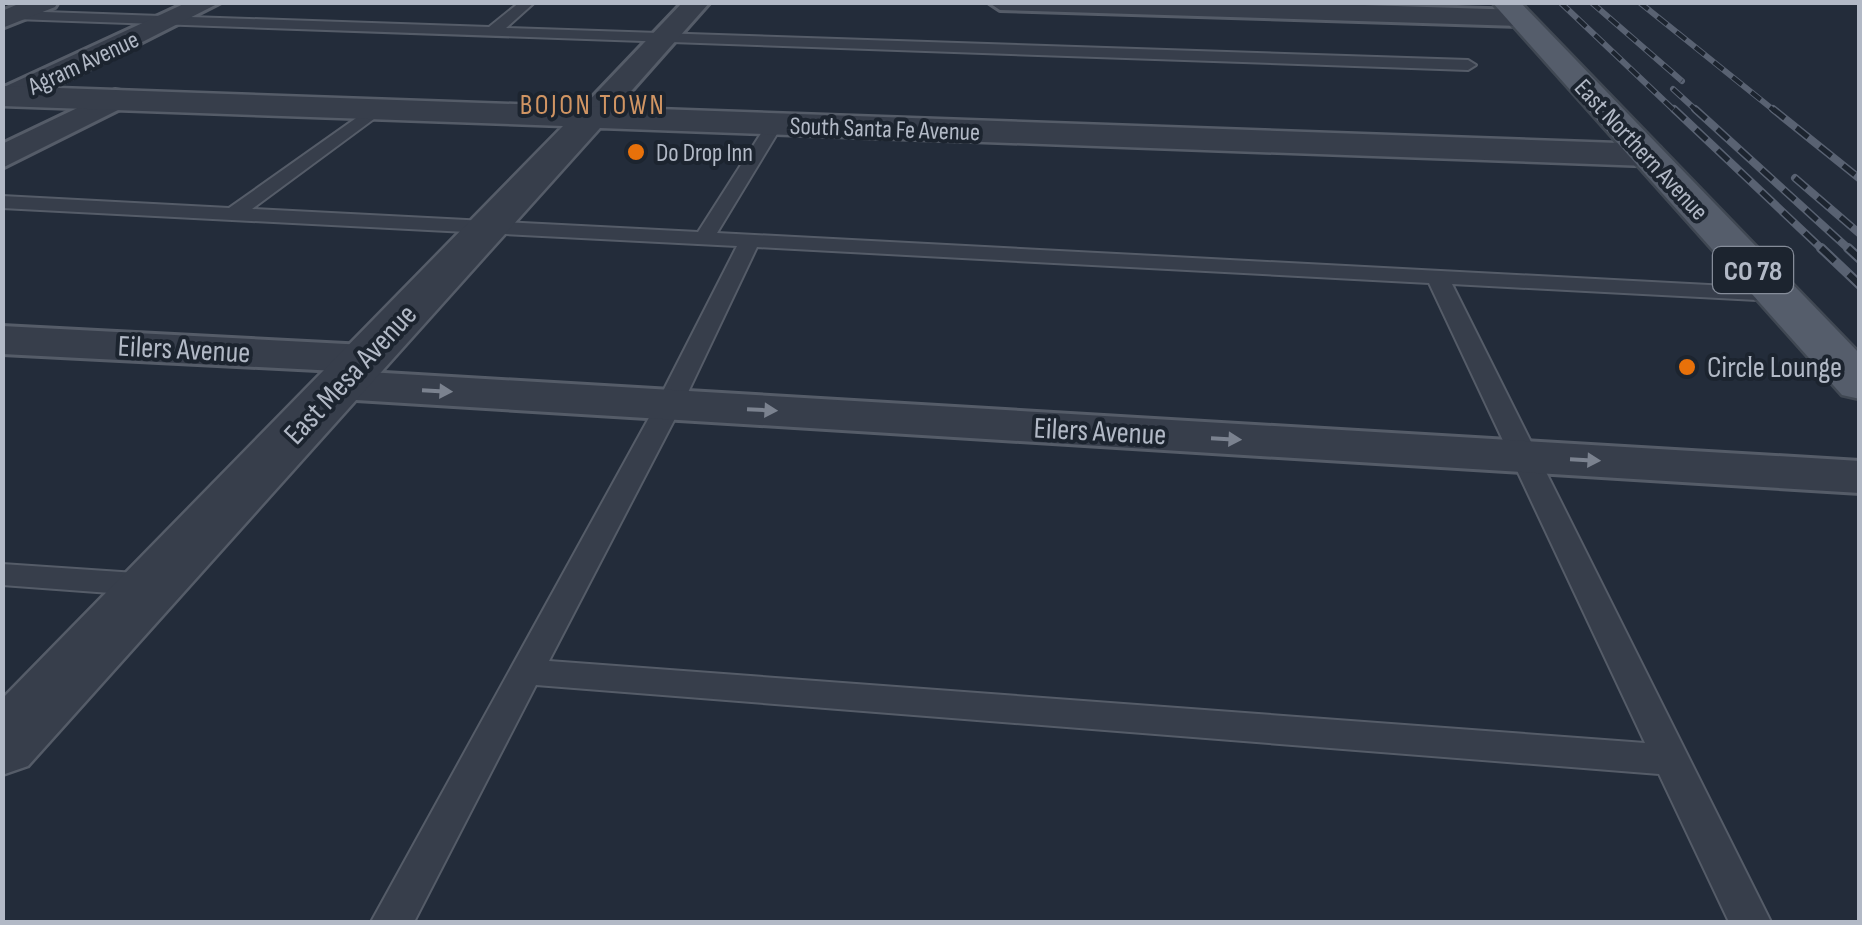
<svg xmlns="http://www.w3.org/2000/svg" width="1862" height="925" font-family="'Sofia Sans Condensed',sans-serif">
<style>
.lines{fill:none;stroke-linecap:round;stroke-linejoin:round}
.service-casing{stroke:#555c68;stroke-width:4}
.minor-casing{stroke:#555c68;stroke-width:6}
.tertiary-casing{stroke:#555c68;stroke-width:5}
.primary-casing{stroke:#404853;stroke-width:5}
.service{fill:#373e4b;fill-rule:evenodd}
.minor{fill:#373e4b;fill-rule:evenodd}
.tertiary{fill:#373e4b;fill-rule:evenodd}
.primary{fill:#555d6b;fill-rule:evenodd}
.rail-far2-casing{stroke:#596272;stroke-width:6}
.rail-far1-casing{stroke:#596272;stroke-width:8}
.rail-casing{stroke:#596272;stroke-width:10}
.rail-far2{stroke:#1c242f;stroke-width:4;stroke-dasharray:12;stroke-linecap:butt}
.rail-far1{stroke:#1c242f;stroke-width:5;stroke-dasharray:15;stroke-linecap:butt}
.rail{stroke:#1c242f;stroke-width:6;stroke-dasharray:19;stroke-linecap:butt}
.oneway{fill:#7b828f}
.food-dot{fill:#e8710a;stroke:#1c242f;stroke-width:4}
.labels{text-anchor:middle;stroke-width:8;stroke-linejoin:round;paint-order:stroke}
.far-street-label{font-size:25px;fill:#b2b9c6;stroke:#1c242f}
.far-poi-label{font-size:25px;fill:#b2b9c6;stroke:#1c242f;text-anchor:start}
.far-neighbourhood-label{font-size:28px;letter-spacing:2.5px;fill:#d19563;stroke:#1c242f}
.shield{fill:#1c242f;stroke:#858c99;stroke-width:2.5}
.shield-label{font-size:28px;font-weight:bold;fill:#b2b9c6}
.street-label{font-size:30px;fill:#b2b9c6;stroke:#1c242f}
.poi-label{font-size:30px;fill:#b2b9c6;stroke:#1c242f;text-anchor:start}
</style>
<rect width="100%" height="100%" fill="#232c3a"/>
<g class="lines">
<defs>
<g id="service">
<path d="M520,2h15l-29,26 962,32 8,5 -8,5 -1453,-51 -7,-4 7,-4 474,16z"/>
<path d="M376,104l6,1v8l-130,96 446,23 69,-108 8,-5 8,5 -66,109 1067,56 3,5 -3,5 -8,2 -324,-17 319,638h-42l-70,-148 -1123,-89 -122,237h-43l285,-517 81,-159 -735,-38v-12l227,12zM757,247l672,36 216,460 -1096,-82 133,-256z"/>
<path d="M2,564l149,10 11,3 5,8 -5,8 -11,3 -149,-11z"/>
</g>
<g id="minor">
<path d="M23,2h35l-3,5 -53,21v-17z"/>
<path d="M188,2h33l-199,101h-20v-15z"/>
<path d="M683,2h27l-108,122h-22l-5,-7 5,-7z"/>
<path d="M988,2h279l253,8 13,8 -13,8 -520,-16z"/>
<path d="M115,90l11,2 4,7 -4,7 -124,62v-24z"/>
<path d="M2,326l363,19 16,4 7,10 -7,10 -13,3 1492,89v32l-1520,-94 -17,-4 -7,-10 7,-10 14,-4 -335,-17z"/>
</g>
<path id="tertiary" d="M2,86l1645,58 13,3 5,8 -5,8 -13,3 -1047,-38 -572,638 -26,9v-76l561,-573 -561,-20z"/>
<path id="primary" d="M1492,2h28l340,352v45l-18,-4z"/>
</defs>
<use href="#service" class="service-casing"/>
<use href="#minor" class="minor-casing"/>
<use href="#tertiary" class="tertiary-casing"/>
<use href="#primary" class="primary-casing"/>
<use href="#service" class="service"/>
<use href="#minor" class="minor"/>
<use href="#tertiary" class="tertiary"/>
<use href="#primary" class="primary"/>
<defs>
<g id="rail-far2">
<path d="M1560,2l116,110"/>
<path d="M1591,2l91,79"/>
<path d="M1639,2l137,110"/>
<path d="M1673,89l25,23"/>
</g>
<g id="rail-far1">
<path d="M1674,109l150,142"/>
<path d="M1695,109l156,142"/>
<path d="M1773,109l87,70"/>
<path d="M1795,178l65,56"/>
</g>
<g id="rail">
<path d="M1821,248l39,37"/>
<path d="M1848,248l12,11"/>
</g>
</defs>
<use href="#rail-far2" class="rail-far2-casing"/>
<use href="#rail-far1" class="rail-far1-casing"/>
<use href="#rail" class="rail-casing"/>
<use href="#rail-far2" class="rail-far2"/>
<use href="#rail-far1" class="rail-far1"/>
<use href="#rail" class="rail"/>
</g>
<defs><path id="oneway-solid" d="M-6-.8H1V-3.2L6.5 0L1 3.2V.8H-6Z" transform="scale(2.5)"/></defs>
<g class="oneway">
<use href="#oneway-solid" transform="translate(437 391) rotate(3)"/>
<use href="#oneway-solid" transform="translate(762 410) rotate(3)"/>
<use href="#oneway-solid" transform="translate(1226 439) rotate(3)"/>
<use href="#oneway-solid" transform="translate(1585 460) rotate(3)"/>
</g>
<g class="food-dot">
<circle cx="636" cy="152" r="10"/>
<circle cx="1687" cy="367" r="10"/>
</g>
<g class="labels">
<g class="far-street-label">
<text transform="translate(83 62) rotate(-25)" y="9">Agram Avenue</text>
<text transform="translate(885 128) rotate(2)" y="9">South Santa Fe Avenue</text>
<text transform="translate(1642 149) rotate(47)" y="9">East Northern Avenue</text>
</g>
<g class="far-poi-label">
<text x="656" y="161">Do Drop Inn</text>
</g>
<g class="far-neighbourhood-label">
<text x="593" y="114">BOJON TOWN</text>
</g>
<rect class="shield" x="1713" y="247" width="80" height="46" rx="8"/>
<g class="shield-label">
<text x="1753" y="280">CO 78</text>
</g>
<g class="street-label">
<text transform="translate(184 349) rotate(3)" y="10">Eilers Avenue</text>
<text transform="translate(350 374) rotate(-47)" y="10">East Mesa Avenue</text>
<text transform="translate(1100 431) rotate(3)" y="10">Eilers Avenue</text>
</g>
<g class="poi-label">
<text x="1707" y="377">Circle Lounge</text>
</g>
</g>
<rect width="1862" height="925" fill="none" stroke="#b2b9c6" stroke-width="10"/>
</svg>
